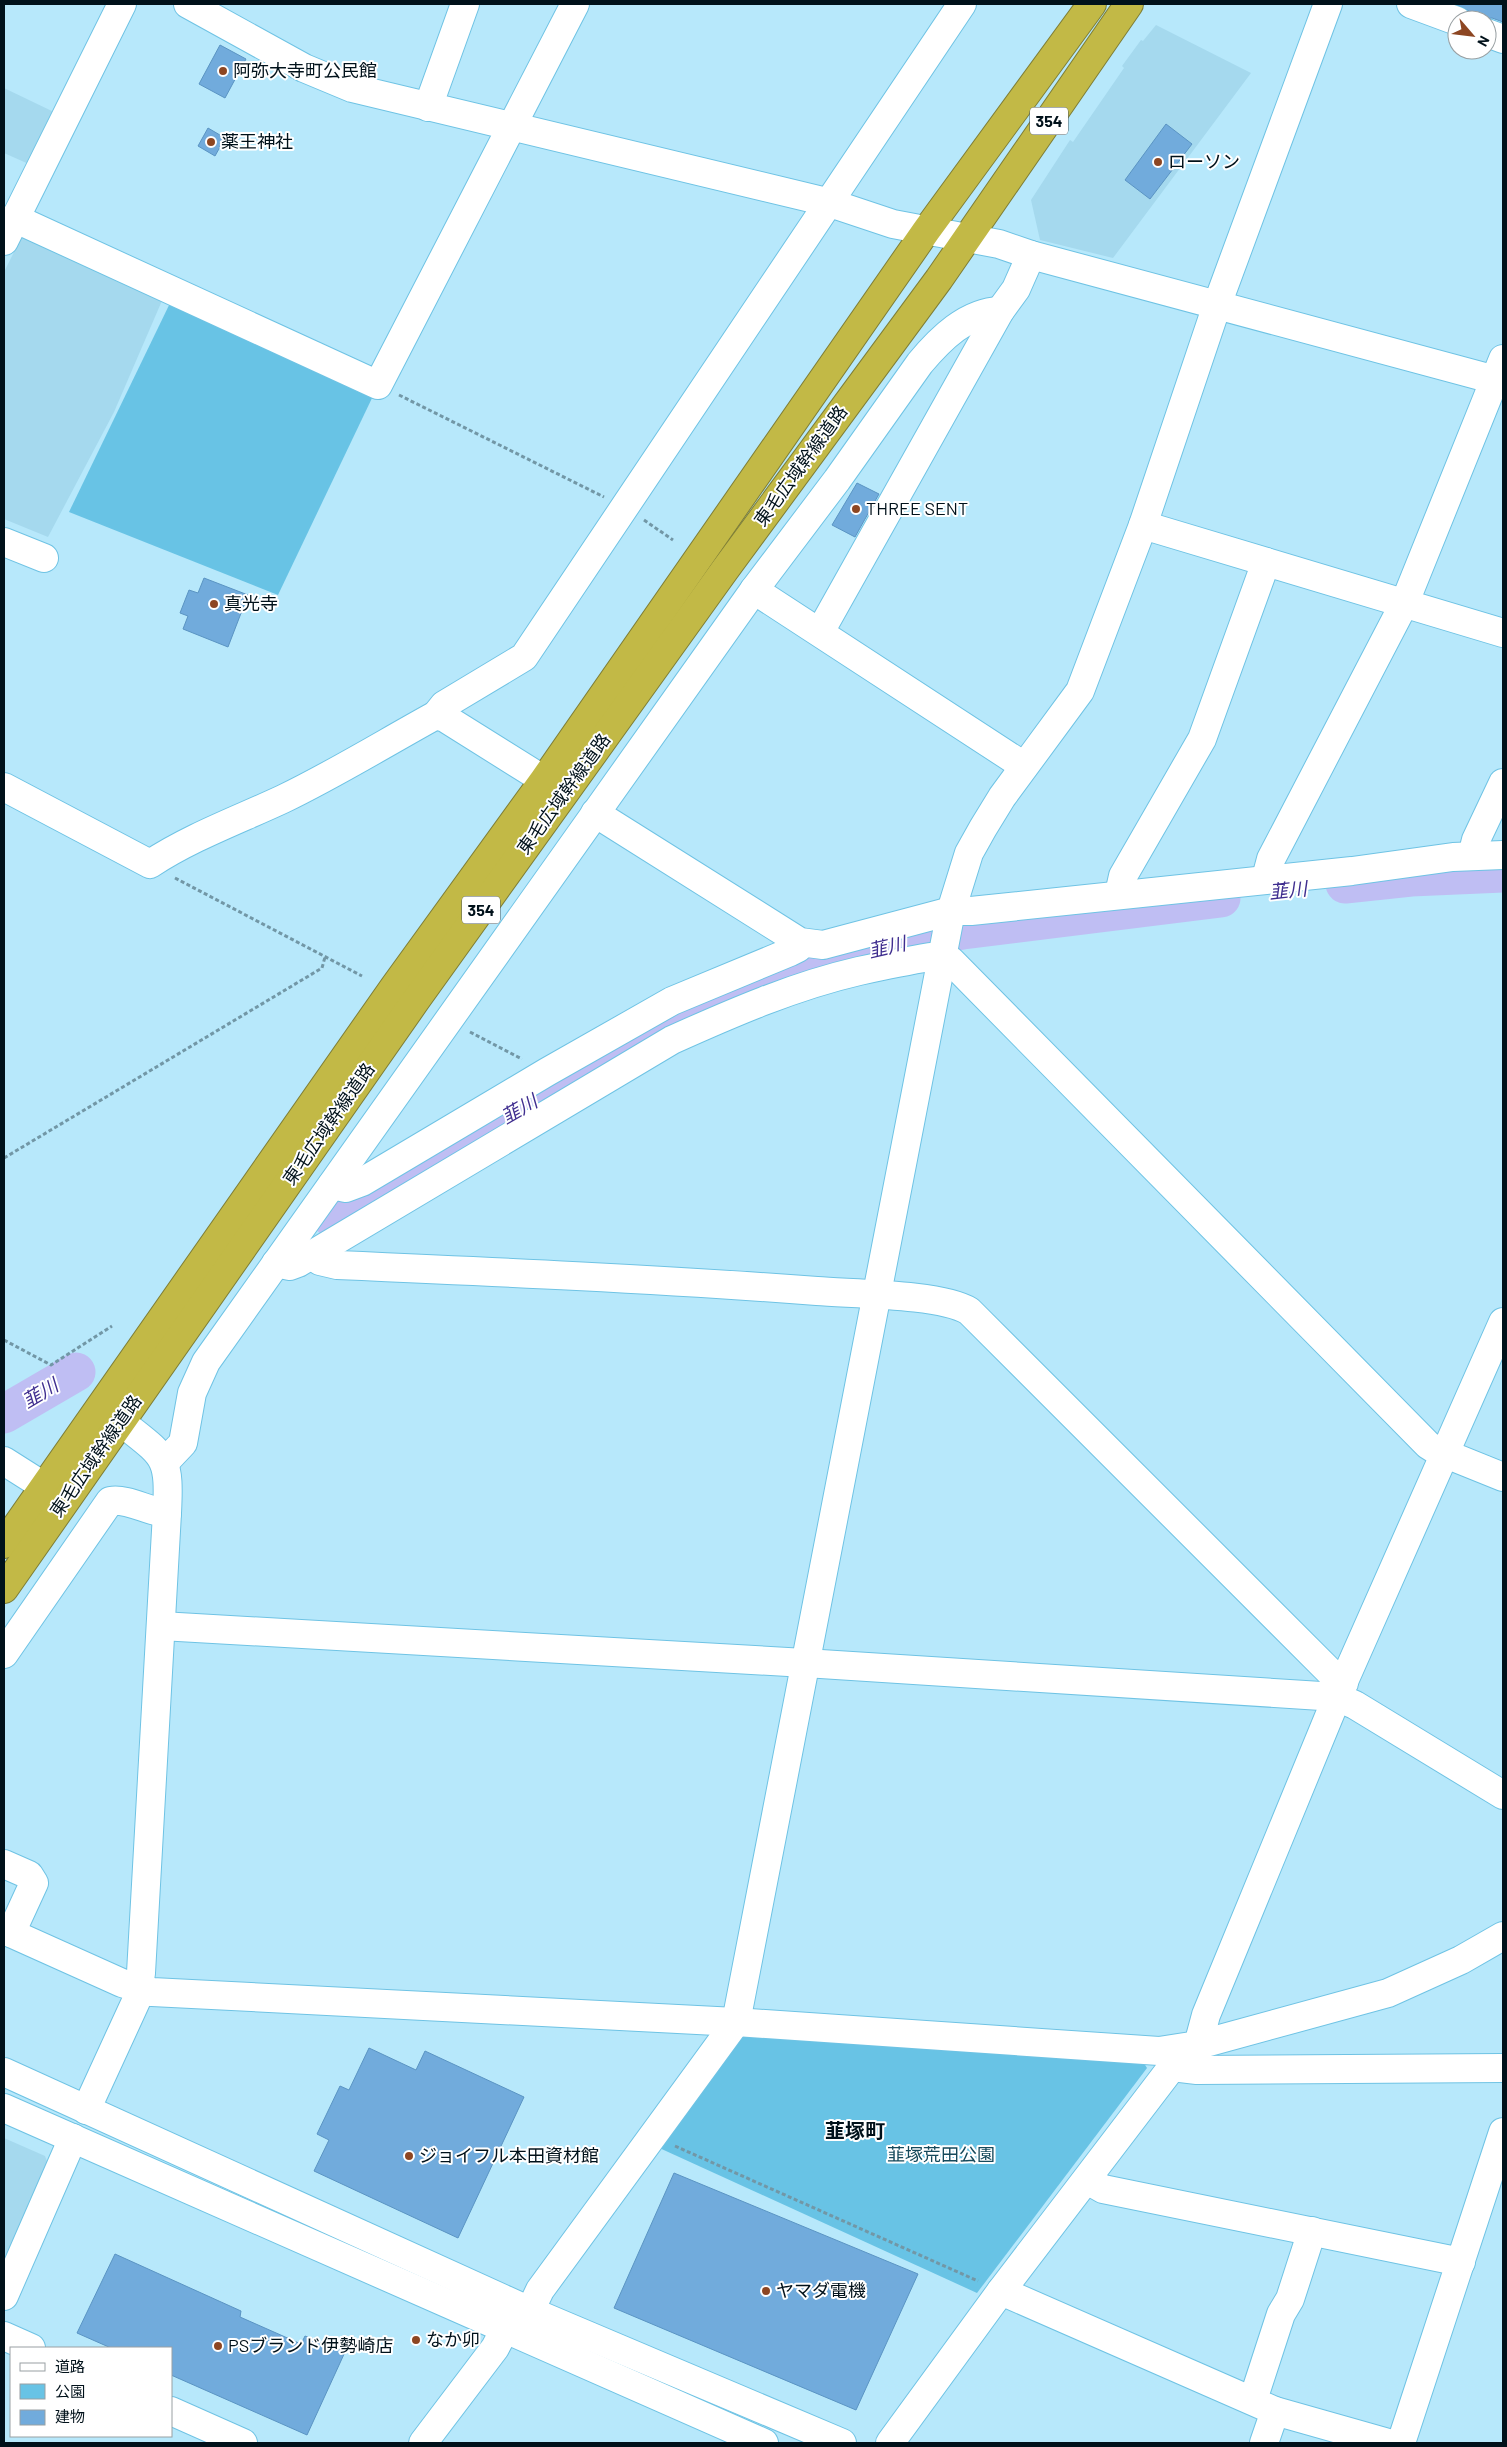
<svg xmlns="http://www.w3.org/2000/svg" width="1507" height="2447" font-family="Barlow,'Noto Sans JP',sans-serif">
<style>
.built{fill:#a5d9ee}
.green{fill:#68c3e5}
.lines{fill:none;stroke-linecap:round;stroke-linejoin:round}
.river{stroke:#bfbef3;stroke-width:39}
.building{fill:#71abdc;stroke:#5a94c3}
.minor-casing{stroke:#6fc3e4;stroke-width:30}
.highway-casing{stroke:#7e7e37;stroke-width:30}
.path{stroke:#7297a6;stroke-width:3;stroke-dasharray:4 2.5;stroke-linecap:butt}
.minor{stroke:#fff;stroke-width:28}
.highway{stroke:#c2b946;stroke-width:28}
.poi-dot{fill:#8d4622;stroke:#fff;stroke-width:2}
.labels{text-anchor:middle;stroke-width:4;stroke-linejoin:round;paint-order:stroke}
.shield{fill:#fff;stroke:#4c585f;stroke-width:1}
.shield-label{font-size:16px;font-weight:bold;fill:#00111a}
.poi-label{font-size:18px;fill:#00111a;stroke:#fff;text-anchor:start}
.street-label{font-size:18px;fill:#00111a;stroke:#fff}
.park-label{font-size:18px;fill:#15495b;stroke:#fff}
.water-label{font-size:19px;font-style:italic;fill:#3f2e8f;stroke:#fff}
.quarter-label{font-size:20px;font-weight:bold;fill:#00111a;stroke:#fff}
</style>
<rect width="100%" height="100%" fill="#b7e8fb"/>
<g class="built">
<path d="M1156,25l95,48 -138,185 -73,-18 -9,-40 39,-60 3,2 51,-74 -2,-2 19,-26 2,1z"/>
<path d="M4,88l52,25 -25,52 -27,-12z"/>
<path d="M25,230l139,66 -50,116 -66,125 -44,-18v-247z"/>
<path d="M4,2138l41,18 3,8 -44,103z"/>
</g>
<g class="green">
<path d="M172,299l201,97 -95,199 -209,-83z"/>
<path d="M740,2030l402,30 5,8 -170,225 -322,-147z"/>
</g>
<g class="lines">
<g class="river">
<path d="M1345,884l66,-7 92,-4"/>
<path d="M331,1217l264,-153 89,-50 42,-19 92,-32 102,-26 43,-7 258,-32"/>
<path d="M4,1414l72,-42"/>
</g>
</g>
<g class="building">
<path d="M1455,4h48v18l-11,-4 -13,2 -7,-3 -3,-6z"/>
<path d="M220,45l26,14 -21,39 -26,-14z"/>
<path d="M1166,124l26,20 -42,55 -25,-19z"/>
<path d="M208,128l17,10 -10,18 -17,-10z"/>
<path d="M857,483l22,11 -24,43 -23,-12z"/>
<path d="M204,578l44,17 -20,52 -45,-18 5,-13 -8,-3 9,-23 9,3z"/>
<path d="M369,2048l47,22 9,-19 99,46 -66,141 -144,-67 15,-31 -12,-6 23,-48 9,4z"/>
<path d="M674,2173l244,101 -62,136 -242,-102z"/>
<path d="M115,2254l126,57 -1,6 61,27 4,-8 40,16 -38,83 -136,-60v-27h-60l-34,-15z"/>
</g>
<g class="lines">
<defs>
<g id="minor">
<path d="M188,4l116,64 48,20 475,114 66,22 106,20 32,11 472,127"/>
<path d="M1411,4l46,17"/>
<path d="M1487,33l16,6"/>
<path d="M428,107l37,-103"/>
<path d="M14,218l364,167 197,-381"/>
<path d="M4,241l118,-237"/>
<path d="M1143,525l360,108"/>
<path d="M4,542l40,16"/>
<path d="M754,590l270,176"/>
<path d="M820,632l180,-321 16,-22 15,-34"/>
<path d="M436,715l9,3 99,62"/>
<path d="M4,787l146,77c41,-27 88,-44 133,-65 52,-25 102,-56 153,-84l8,-10 80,-48 438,-653"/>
<path d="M595,813l205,129 23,3 128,-34h20l381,-40 101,-14 50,-2"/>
<path d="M1472,856l4,-16 27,-57"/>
<path d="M1266,878l5,-19 134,-257 98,-243"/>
<path d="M1119,894l4,-18 79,-137 64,-177"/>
<path d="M332,1185l14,3 16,-6 185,-110 125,-71 118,-49 8,-4 2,-6"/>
<path d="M311,1255l9,6 17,4c160,7 320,14 480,26 36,3 124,3 152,20l361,361 14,11"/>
<path d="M276,1263l14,3 8,-3 374,-223c60,-27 122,-54 187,-69 23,-5 47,-10 71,-14h12l9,4 477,484 8,5 67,27"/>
<path d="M4,1461l41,26"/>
<path d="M165,1462l18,-19 9,-50 14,-31 548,-772 83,-110 83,-117c20,-24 47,-51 80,-52"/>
<path d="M161,1626l644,37 532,34 18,8 148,90"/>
<path d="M4,1654l106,-153c19,-3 38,11 57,12"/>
<path d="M4,1864l25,11 5,8 -23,50"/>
<path d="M4,1930l118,53 30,9 584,30 423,29 39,-6 190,-52 73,-33 42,-24"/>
<path d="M1198,2045l8,-30 131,-318 166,-375"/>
<path d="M1172,2067l25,3 306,-2"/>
<path d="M4,2072l526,239 312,132"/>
<path d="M4,2108l760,335"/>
<path d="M86,2110l51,-111 4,-26 26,-460c3,-58 -2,-56 -46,-91"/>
<path d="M1087,2180l16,9 358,73"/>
<path d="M1001,2291l274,120 113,32"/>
<path d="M4,2296l69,-158"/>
<path d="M530,2311l10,-21 196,-268 215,-1111 18,-58 14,-25 19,-31 78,-106 63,-166 74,-220 111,-301"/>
<path d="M4,2336l27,12"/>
<path d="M1253,2400l28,-86 9,-15 22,-68"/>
<path d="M171,2411l72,32"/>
<path d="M423,2443l72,-95 10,-19"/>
<path d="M890,2443l111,-152 171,-224 8,-18"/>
<path d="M1264,2443l11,-32"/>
<path d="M1401,2443l102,-311"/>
</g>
<g id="highway">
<path d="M4,1544l390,-557 150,-207 382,-549 166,-227"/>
<path d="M4,1589l412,-589 308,-429 215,-292 190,-275"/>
</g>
</defs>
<use href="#minor" class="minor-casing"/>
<use href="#highway" class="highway-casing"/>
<g class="path">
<path d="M399,395l205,102"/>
<path d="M644,520l29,20"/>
<path d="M175,878l187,98"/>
<path d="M470,1032l52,27"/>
<path d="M4,1158l318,-190 3,-11"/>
<path d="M4,1340l47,25 61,-39"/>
<path d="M675,2146l303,135"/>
</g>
<use href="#minor" class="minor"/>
<use href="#highway" class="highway"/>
</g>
<g class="poi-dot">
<circle cx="223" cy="71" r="5"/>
<circle cx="211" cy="142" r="5"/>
<circle cx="1158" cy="162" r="5"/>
<circle cx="856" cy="509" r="5"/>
<circle cx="214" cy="604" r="5"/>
<circle cx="409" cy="2156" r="5"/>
<circle cx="766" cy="2291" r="5"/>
<circle cx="416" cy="2340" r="5"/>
<circle cx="218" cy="2346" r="5"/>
</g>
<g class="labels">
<g class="shield">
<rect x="1030" y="107.5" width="38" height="27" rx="4"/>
<rect x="462" y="896.5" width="38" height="27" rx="4"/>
</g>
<g class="shield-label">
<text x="1049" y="127">354</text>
<text x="481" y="916">354</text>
</g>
<g class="poi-label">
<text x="233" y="77">阿弥大寺町公民館</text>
<text x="221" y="148">薬王神社</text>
<text x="1168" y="168">ローソン</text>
<text x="866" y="515">THREE SENT</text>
<text x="224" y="610">真光寺</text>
<text x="419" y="2162">ジョイフル本田資材館</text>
<text x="776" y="2297">ヤマダ電機</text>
<text x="426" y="2346">なか卯</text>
<text x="228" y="2352">PSブランド伊勢崎店</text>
</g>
<g class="street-label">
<text transform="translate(801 466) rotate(-54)" y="6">東毛広域幹線道路</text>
<text transform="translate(564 794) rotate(-54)" y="6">東毛広域幹線道路</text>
<text transform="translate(329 1124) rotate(-55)" y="6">東毛広域幹線道路</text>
<text transform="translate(96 1456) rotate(-55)" y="6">東毛広域幹線道路</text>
</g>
<g class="park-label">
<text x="941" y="2161">韮塚荒田公園</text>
</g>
<g class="water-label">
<text transform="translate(1288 890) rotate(-6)" y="7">韮川</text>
<text transform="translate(887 947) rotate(-13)" y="7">韮川</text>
<text transform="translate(519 1109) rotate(-30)" y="7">韮川</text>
<text transform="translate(40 1393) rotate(-31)" y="7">韮川</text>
</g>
<g class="quarter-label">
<text x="855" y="2138">韮塚町</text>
</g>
</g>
<rect width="1507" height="2447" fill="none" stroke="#00111a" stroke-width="10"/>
<rect x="10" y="2347" width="162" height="90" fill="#ffffff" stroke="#99a0a3"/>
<rect x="20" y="2363" width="25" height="8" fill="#ffffff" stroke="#99a0a3"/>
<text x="55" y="2372" font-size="15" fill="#00111a">道路</text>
<rect x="20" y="2384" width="25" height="15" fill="#68c3e5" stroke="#99a0a3"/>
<text x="55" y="2397" font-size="15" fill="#00111a">公園</text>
<rect x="20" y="2410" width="25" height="15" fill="#71abdc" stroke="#99a0a3"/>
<text x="55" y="2422" font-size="15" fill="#00111a">建物</text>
<g transform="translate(1472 35) rotate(118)"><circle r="24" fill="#ffffff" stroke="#99a0a3"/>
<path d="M0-4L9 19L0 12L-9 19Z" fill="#8d4622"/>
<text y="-8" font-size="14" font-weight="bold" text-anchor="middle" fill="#00111a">N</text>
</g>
</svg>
